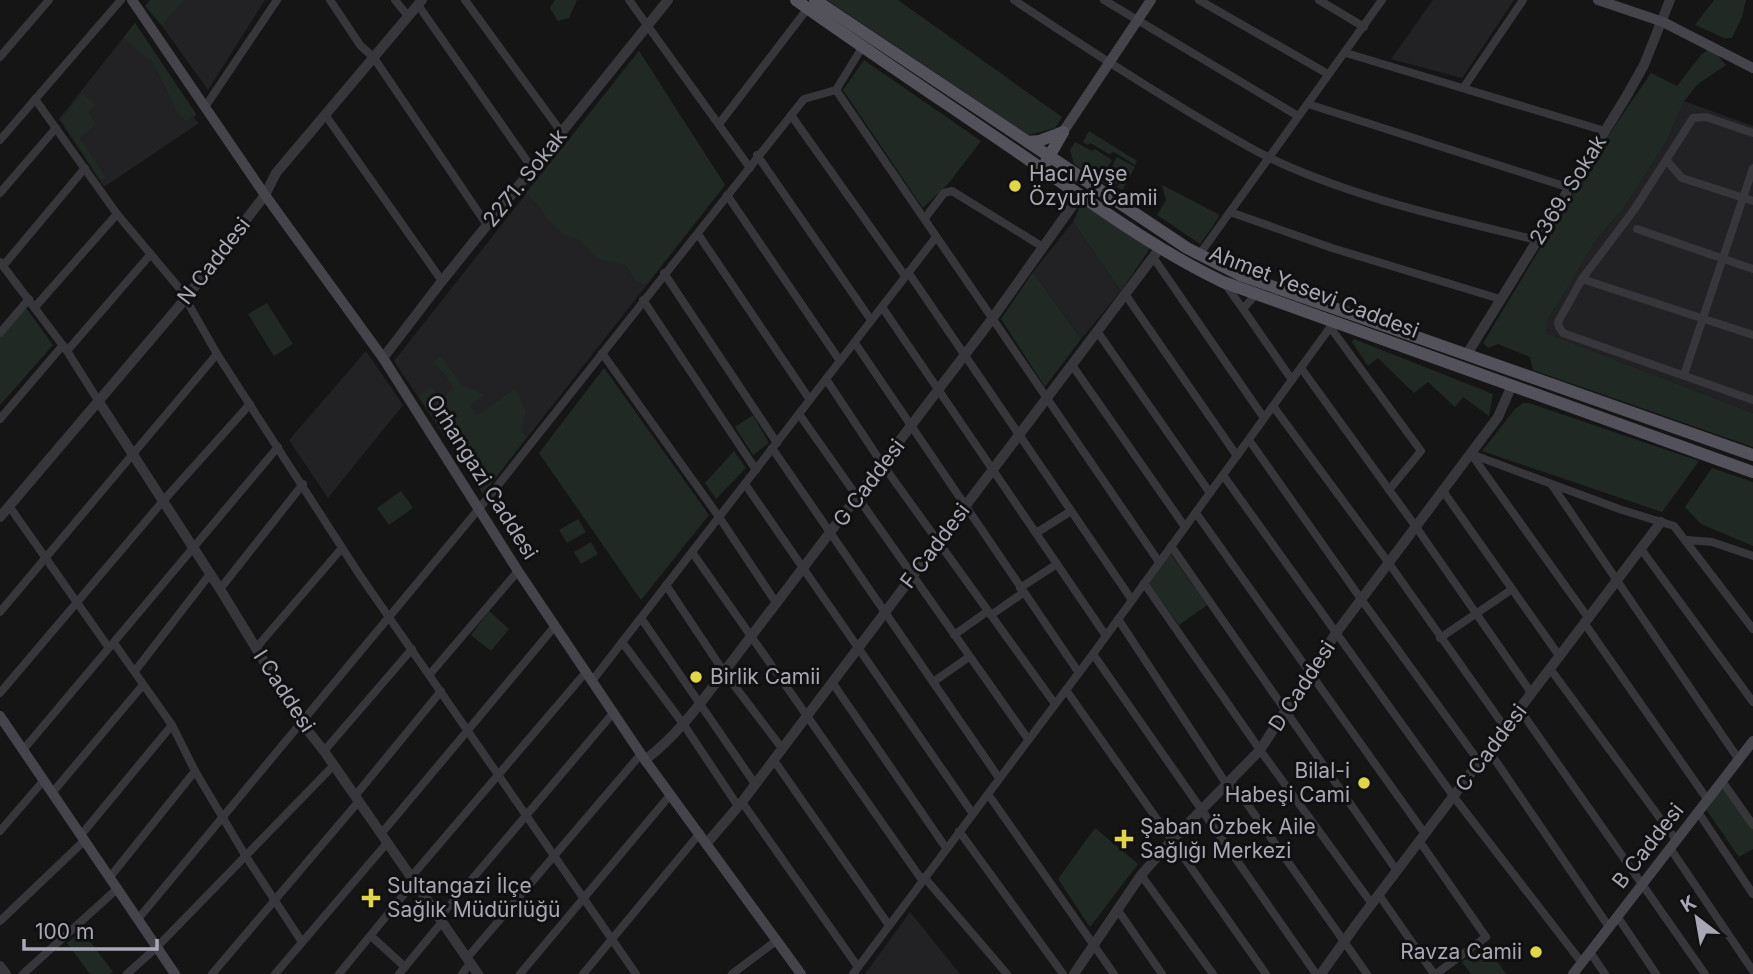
<svg xmlns="http://www.w3.org/2000/svg" width="1753" height="974" font-family="Inter,sans-serif">
<style>
.built{fill:#222123}
.green{fill:#212925}
.lines{fill:none;stroke-linecap:round;stroke-linejoin:round}
.minor{stroke:#37363b;stroke-width:8}
.tertiary{stroke:#37363b;stroke-width:10}
.secondary{stroke:#45444b;stroke-width:10}
.primary{stroke:#53525a;stroke-width:12}
.poi-dot{fill:#e1d643;stroke:#101011;stroke-width:2.5}
.labels{text-anchor:middle;stroke-width:6;stroke-linejoin:round;paint-order:stroke}
.poi-label{font-size:21px;fill:#a8a8b5;stroke:#101011;text-anchor:start}
.street-label{font-size:21px;fill:#a8a8b5;stroke:#101011}
</style>
<rect width="100%" height="100%" fill="#151516"/>
<g class="built">
<path d="M184,0h81l-57,90 -46,-64z"/>
<path d="M1433,0h81l-52,78 -71,-19z"/>
<path d="M135,23l61,91 -2,4 5,5 -95,64 -45,-68z"/>
<path d="M639,51l86,134 -242,309 -89,-133z"/>
<path d="M1684,101l69,25v287l-207,-80v-10l31,-54 18,-28 28,-32 45,-70z"/>
<path d="M1073,222l48,69 -40,48 -48,-67z"/>
<path d="M366,351l37,54 -75,93 -39,-58z"/>
<path d="M910,912l50,62h-95z"/>
</g>
<g class="green">
<path d="M150,0h34l-22,26 -17,-20z"/>
<path d="M555,0h22l-8,18 -11,3 -8,-13z"/>
<path d="M827,0h71l164,117 -7,11 -26,7z"/>
<path d="M1714,0h32l-4,17 -10,21h-8l-29,-13z"/>
<path d="M135,23l61,91 -10,7 -8,-8 -25,-51 -30,-24z"/>
<path d="M1711,48l15,17 -28,19 -14,17 -16,38 -45,70 -28,32 -49,82v10l207,80v34l-220,-77 -3,-13 -32,-13 -10,4 -5,-5 125,-207 43,-63 26,13 24,-31z"/>
<path d="M639,51l86,134 -78,99 -10,-2 -12,-17 -27,-6 -19,-19 -13,-4 -18,-16 -9,-14 -13,-13z"/>
<path d="M864,60l117,81 -33,43 -25,24 -80,-118z"/>
<path d="M83,93l13,13 -8,6 8,12 -16,14 26,40 -6,2 -39,-60z"/>
<path d="M1089,131l48,30 -2,4 -21,-13 -5,2 -19,-11 -2,2 -5,-3z"/>
<path d="M1075,142l17,9 3,-2 17,11 -6,10 14,9 -7,10 -39,-25 -4,-14z"/>
<path d="M1117,157l18,10 -13,23 -5,-3 7,-12 -13,-7z"/>
<path d="M1162,185l56,29 1,3 -19,27 -43,-29 9,-15z"/>
<path d="M1081,204l70,43 -30,44 -48,-69z"/>
<path d="M1033,272l48,67 -36,48 -44,-68z"/>
<path d="M267,303l26,41 -19,12 -26,-42z"/>
<path d="M26,308l27,37 -53,60v-67z"/>
<path d="M1354,339l139,55 -4,22 -26,-19 -8,10 -27,-25 -14,11 -36,-35 -10,8 -16,-24z"/>
<path d="M441,356l22,31 11,2 11,6 -15,11 6,10 40,-28 10,24 -5,18 6,7 -44,57 -65,-98 14,-9 6,8h7l8,-7 -8,-14 -13,-12z"/>
<path d="M604,368l105,147 -68,85 -102,-147z"/>
<path d="M1523,403h6l170,58 -37,51 -180,-61 33,-42z"/>
<path d="M753,415l16,28 -16,12 -18,-28z"/>
<path d="M734,451l12,17 -30,31 -11,-16z"/>
<path d="M1712,468l41,14v64l-52,-22 -16,-17z"/>
<path d="M401,491l12,17 -24,17 -12,-17z"/>
<path d="M578,519l8,13 -19,11 -8,-13z"/>
<path d="M591,542l7,12 -17,10 -7,-12z"/>
<path d="M1170,553l37,52 -28,20 -30,-41z"/>
<path d="M489,611l20,18 -18,22 -20,-16z"/>
<path d="M1722,785l31,43v21l-14,8 -34,-49z"/>
<path d="M1095,828l43,36 -48,63 -32,-48z"/>
<path d="M82,931l31,41 -3,2h-20l-23,-31z"/>
<path d="M1486,945l20,29h-35l-9,-12z"/>
</g>
<g class="lines">
<g class="minor">
<path d="M330,0l30,45 14,13 113,167"/>
<path d="M395,0l13,16"/>
<path d="M465,0l97,133"/>
<path d="M629,0l121,168"/>
<path d="M1014,0c58,39 116,76 175,112 34,20 67,41 103,56 77,33 162,52 245,72"/>
<path d="M1104,0l194,116"/>
<path d="M1199,0l129,74"/>
<path d="M1319,0l45,27"/>
<path d="M418,5l114,163"/>
<path d="M1346,53l259,78"/>
<path d="M0,57l49,-57"/>
<path d="M1464,87l59,-87"/>
<path d="M836,90l323,472"/>
<path d="M35,99l82,115 63,75 37,65 142,220 277,400"/>
<path d="M1308,104l262,84"/>
<path d="M205,107l72,-107"/>
<path d="M791,115l114,161"/>
<path d="M326,116l116,165"/>
<path d="M719,124l89,-116"/>
<path d="M1753,133l-47,-16 -13,1 -59,92 -52,69 -24,43 1,5 4,6 190,67"/>
<path d="M0,140l121,-140"/>
<path d="M757,155l114,165"/>
<path d="M1667,161l15,17 71,23"/>
<path d="M0,193l56,-65"/>
<path d="M727,195l113,166"/>
<path d="M1230,212l102,36 168,51"/>
<path d="M925,218l19,-25 8,-2 91,56"/>
<path d="M1637,229l116,40"/>
<path d="M698,234l112,166"/>
<path d="M1199,255l183,-255"/>
<path d="M1153,257l111,161"/>
<path d="M0,262l67,89 32,51"/>
<path d="M3,266l82,-98"/>
<path d="M908,272l224,328"/>
<path d="M664,273l113,170"/>
<path d="M1582,279l171,56"/>
<path d="M1225,284l18,25 13,-15"/>
<path d="M1125,294l112,162"/>
<path d="M643,300l113,170"/>
<path d="M35,307l82,-93"/>
<path d="M882,307l224,329"/>
<path d="M1243,309l49,71"/>
<path d="M1330,327l91,124 -32,39"/>
<path d="M1097,331l113,162"/>
<path d="M0,333l29,-34"/>
<path d="M855,343l224,330"/>
<path d="M67,351l83,-96"/>
<path d="M602,353l117,164 58,87"/>
<path d="M1072,365l113,162"/>
<path d="M1301,368l115,159 116,167"/>
<path d="M1684,375l69,-207"/>
<path d="M826,379l57,86 172,239"/>
<path d="M1273,406l115,156 118,167"/>
<path d="M799,414l229,325"/>
<path d="M0,419l63,-74"/>
<path d="M1249,440l112,159 119,164"/>
<path d="M772,448l227,330"/>
<path d="M1471,454l151,56 52,16 79,103"/>
<path d="M1471,454l118,165"/>
<path d="M1223,475l231,322 128,166"/>
<path d="M745,484l228,330"/>
<path d="M1552,485l187,275"/>
<path d="M1443,491l117,166"/>
<path d="M9,506l100,142"/>
<path d="M1196,513l229,321"/>
<path d="M1036,533l35,-22"/>
<path d="M1687,540l25,2 41,14"/>
<path d="M1171,546l226,325"/>
<path d="M1641,549l112,153"/>
<path d="M692,552l230,328"/>
<path d="M1144,583l116,167 112,154"/>
<path d="M666,585l58,87 57,75"/>
<path d="M1020,588l37,-24"/>
<path d="M220,589l83,-105"/>
<path d="M0,612l217,-258"/>
<path d="M991,615l32,-22"/>
<path d="M641,618l114,166"/>
<path d="M1118,619l109,166"/>
<path d="M1585,624l122,175"/>
<path d="M954,635l34,-24"/>
<path d="M1440,638l71,-48"/>
<path d="M622,642l62,83 54,81"/>
<path d="M114,643l58,82 23,46 50,84 57,87"/>
<path d="M256,648l86,-100"/>
<path d="M1093,654l223,320"/>
<path d="M1551,670l125,170"/>
<path d="M135,671l75,-97"/>
<path d="M430,674l88,-103"/>
<path d="M592,681l344,-444"/>
<path d="M832,682l114,166"/>
<path d="M933,682l36,-25"/>
<path d="M1066,690l200,284"/>
<path d="M0,693l163,-192 87,-97"/>
<path d="M1520,710l185,264"/>
<path d="M23,750l255,-303"/>
<path d="M324,751l88,-102"/>
<path d="M1489,751l120,176"/>
<path d="M773,759l115,165"/>
<path d="M1231,781l136,193"/>
<path d="M1722,781l31,44"/>
<path d="M52,793l91,-108"/>
<path d="M988,794l126,180"/>
<path d="M355,796l86,-105"/>
<path d="M742,802l116,165"/>
<path d="M1698,812l55,82"/>
<path d="M0,831l44,-51"/>
<path d="M959,831l104,143"/>
<path d="M381,834l174,-208"/>
<path d="M81,835l91,-110"/>
<path d="M1420,842l66,95 -50,37"/>
<path d="M1670,848l83,123"/>
<path d="M1141,875l72,99"/>
<path d="M110,877l85,-106"/>
<path d="M411,877l175,-205"/>
<path d="M924,877l83,97"/>
<path d="M1379,895l55,79"/>
<path d="M1117,909l45,65"/>
<path d="M1617,916l39,58"/>
<path d="M439,918l175,-206"/>
<path d="M138,919l349,-420 317,-400 32,-9 27,-44"/>
<path d="M0,921l85,-81"/>
<path d="M371,936l34,31"/>
<path d="M1590,952l15,22"/>
<path d="M467,958l174,-204"/>
<path d="M23,974l95,-86"/>
<path d="M127,974l30,-27 177,-182"/>
<path d="M212,974l147,-173"/>
<path d="M275,974l112,-131"/>
<path d="M339,974l75,-92"/>
<path d="M399,974l43,-52"/>
<path d="M462,974l8,-11"/>
<path d="M520,974l151,-180"/>
<path d="M583,974l117,-141"/>
<path d="M732,974l44,-33"/>
<path d="M853,974l240,-320 241,-332"/>
</g>
<g class="tertiary">
<path d="M1467,354l159,-257 18,-32 26,-65"/>
<path d="M383,358l59,-77 226,-281"/>
<path d="M99,402l121,187 81,133 23,29 154,223"/>
<path d="M0,517l186,-219 79,-103 11,-22 146,-173"/>
<path d="M645,760c32,-24 55,-56 79,-88l268,-353 88,-124"/>
<path d="M707,843l35,-41 418,-554"/>
<path d="M0,966l6,8"/>
<path d="M1074,974l67,-99 31,-35 88,-90 76,-117 162,-216 14,-32"/>
<path d="M1321,974l37,-52 303,-400"/>
</g>
<g class="secondary">
<path d="M132,0l133,195 118,163 135,213 127,189 156,214"/>
<path d="M1598,0l65,22 90,46"/>
<path d="M1063,132l88,-132"/>
<path d="M0,716l175,258"/>
<path d="M1573,974l180,-233"/>
</g>
<g class="primary">
<path d="M796,0c77,55 156,107 233,160 63,43 125,89 194,122l530,190"/>
<path d="M815,0l372,248 53,27 513,180"/>
<path d="M1028,142l11,-1 24,-9"/>
<path d="M1046,162l17,-30"/>
</g>
</g>
<g class="poi-dot">
<circle cx="1015" cy="186" r="7"/>
<circle cx="696" cy="677" r="7"/>
<circle cx="1364" cy="783" r="7"/>
<path d="M1120.5 828.5h7v7h7v7h-7v7h-7v-7h-7v-7h7z"/>
<path d="M367.5 887.5h7v7h7v7h-7v7h-7v-7h-7v-7h7z"/>
<circle cx="1536" cy="952" r="7"/>
</g>
<g class="labels">
<g class="poi-label">
<text x="1029" y="181">Hacı Ayşe<tspan x="1029" dy="24">Özyurt Camii</tspan></text>
<text x="710" y="684">Birlik Camii</text>
<text x="1350" y="778" text-anchor="end">Bilal-i<tspan x="1350" dy="24">Habeşi Cami</tspan></text>
<text x="1140" y="834">Şaban Özbek Aile<tspan x="1140" dy="24">Sağlığı Merkezi</tspan></text>
<text x="387" y="893">Sultangazi İlçe<tspan x="387" dy="24">Sağlık Müdürlüğü</tspan></text>
<text x="1522" y="959" text-anchor="end">Ravza Camii</text>
</g>
<g class="street-label">
<text transform="translate(525 178) rotate(-51)" y="7">2271. Sokak</text>
<text transform="translate(1568 190) rotate(-58)" y="7">2369. Sokak</text>
<text transform="translate(214 261) rotate(-52)" y="7">N Caddesi</text>
<text transform="translate(1314 292) rotate(21)" y="7">Ahmet Yesevi Caddesi</text>
<text transform="translate(482 477) rotate(58)" y="7">Orhangazi Caddesi</text>
<text transform="translate(869 483) rotate(-53)" y="7">G Caddesi</text>
<text transform="translate(935 546) rotate(-53)" y="7">F Caddesi</text>
<text transform="translate(1302 686) rotate(-57)" y="7">D Caddesi</text>
<text transform="translate(284 691) rotate(57)" y="7">I Caddesi</text>
<text transform="translate(1491 748) rotate(-53)" y="7">C Caddesi</text>
<text transform="translate(1648 846) rotate(-52)" y="7">B Caddesi</text>
</g>
</g>
<g transform="translate(1697 918) rotate(329)" stroke="#101011" stroke-width="5" paint-order="stroke">
<path d="M0-5L12 26L0 18L-12 26Z" fill="#a8a8b5"/>
<text y="-10" font-size="19" font-weight="bold" text-anchor="middle" fill="#a8a8b5">K</text>
</g>
<path d="M24 939v10h133v-10" fill="none" stroke="#a8a8b5" stroke-width="3.5"/>
<text x="35" y="939" font-size="21" fill="#a8a8b5" stroke="#101011" stroke-width="5" paint-order="stroke">100 m</text>
</svg>
